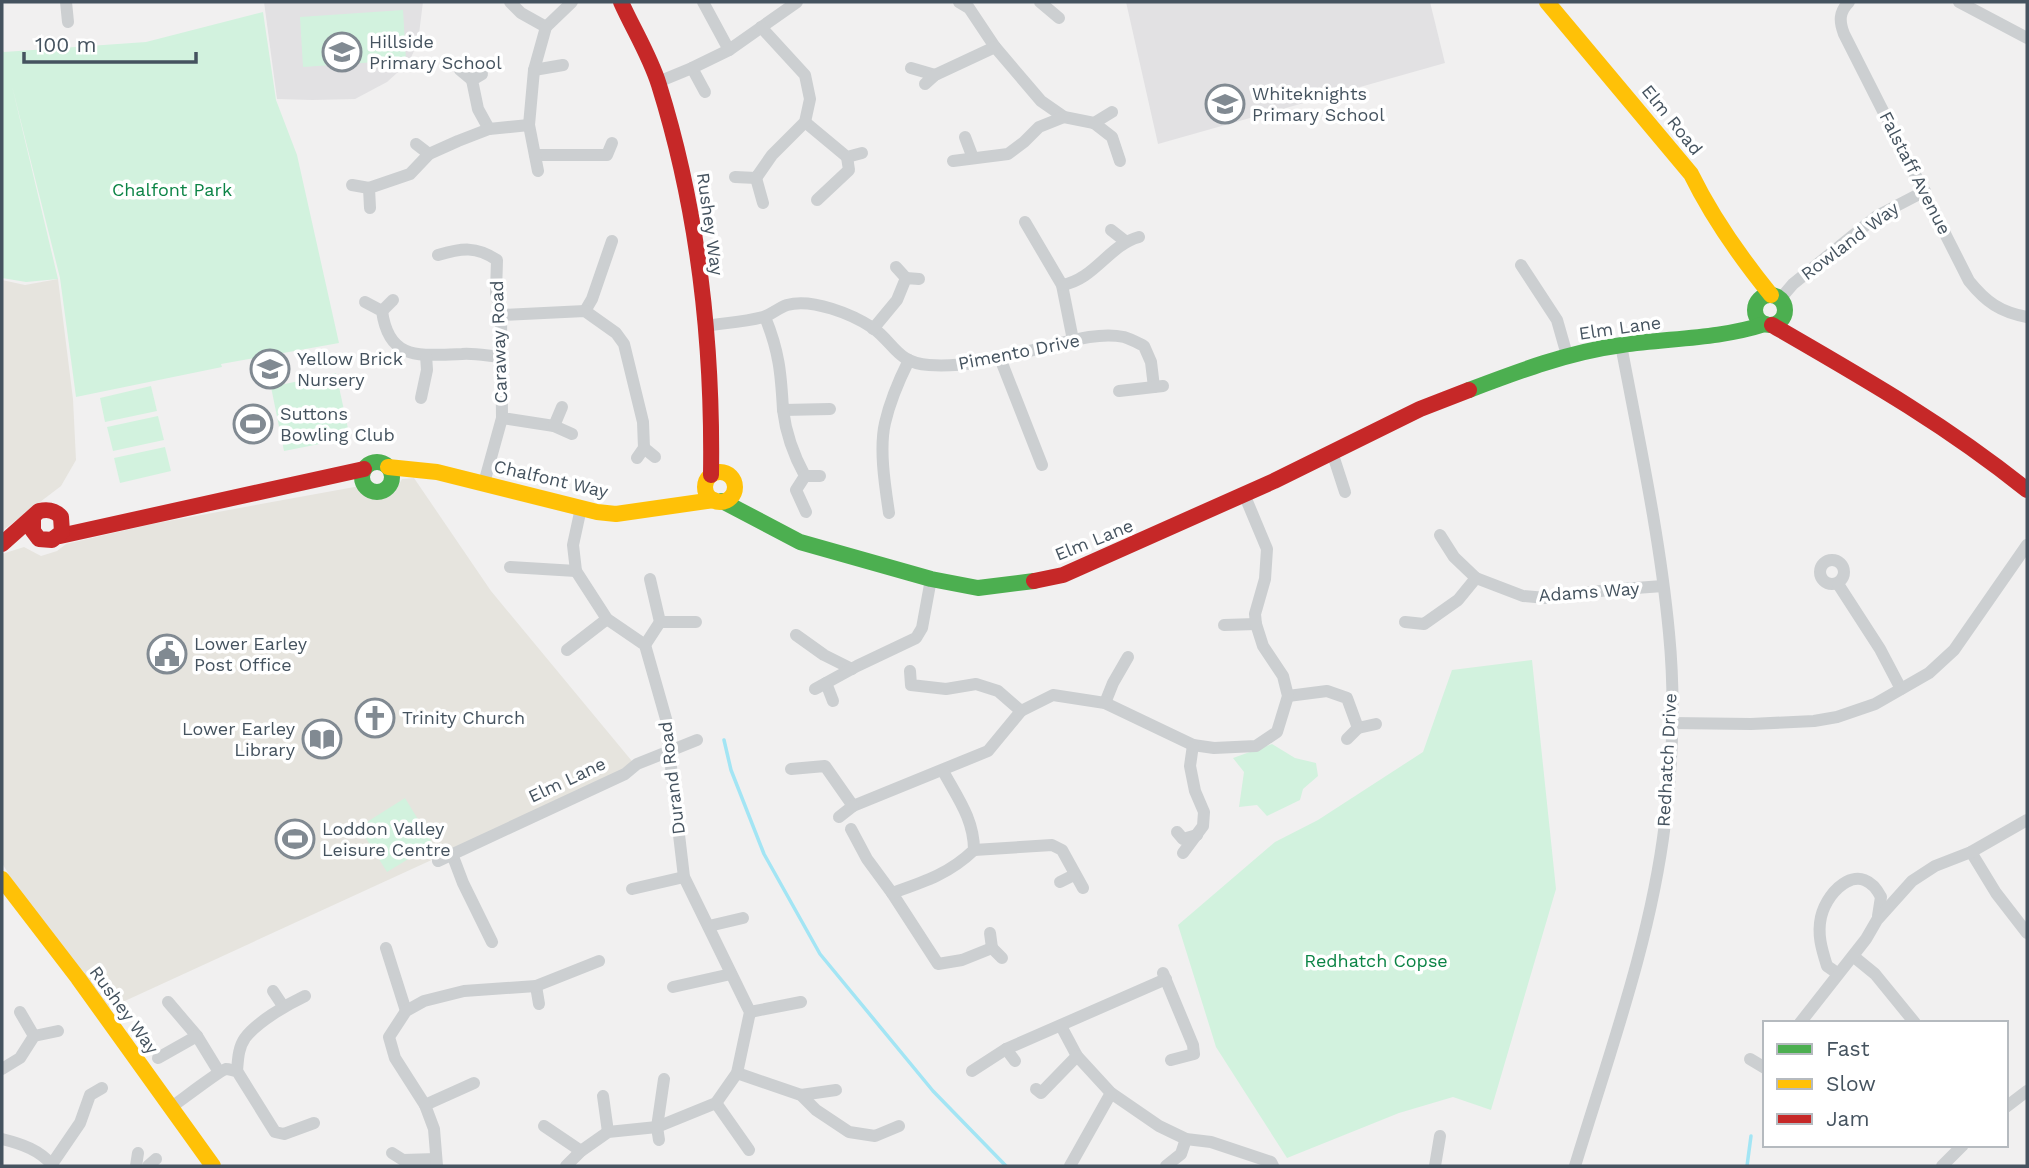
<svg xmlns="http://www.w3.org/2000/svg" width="2029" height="1168" font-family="'Work Sans',sans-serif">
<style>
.commercial{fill:#e6e4de}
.education{fill:#e2e1e3}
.green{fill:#d2f2de}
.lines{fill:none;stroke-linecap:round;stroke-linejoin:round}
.stream{stroke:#a3e5f4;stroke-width:3.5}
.street{stroke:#cccfd1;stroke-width:12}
.fast{stroke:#4caf50;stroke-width:16}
.slow{stroke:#ffc107;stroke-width:16}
.jam{stroke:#c62828;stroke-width:16}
.labels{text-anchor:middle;stroke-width:7;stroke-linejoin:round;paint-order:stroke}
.poi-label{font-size:18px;fill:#45535f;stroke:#fff;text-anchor:start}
.street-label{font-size:18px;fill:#45535f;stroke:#fff}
.park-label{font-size:18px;fill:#0c8446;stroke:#fff}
</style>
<rect width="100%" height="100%" fill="#f1f0f0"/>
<g class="commercial">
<path d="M58,279l15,120 3,61 -15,26 -59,45v-251l23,5z"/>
<path d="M414,478l77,113 145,175 -533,245 -74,-102 -27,-46v-309l22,-7 17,9 16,-5 9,-7 86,-20 219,-40 5,7 10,4 9,-3 7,-13z"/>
</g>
<g class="education">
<path d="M264,2h159l-5,40 -9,20 -22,20 -32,17 -43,1 -35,-1z"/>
<path d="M1126,2h304l15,61 -287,81z"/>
</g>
<g class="green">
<path d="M403,10l3,50 -103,7 -3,-50z"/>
<path d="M263,12l13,88 21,55 42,188 -118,21 1,3 -146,30 -16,-119 -48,-192 46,193 -32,3 -24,-4v-228l2,2 142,-10z"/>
<path d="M336,373l14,65 -66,13 -13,-64z"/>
<path d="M151,386l6,25 -52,11 -5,-24z"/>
<path d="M158,416l6,24 -51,11 -6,-24z"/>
<path d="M165,447l6,24 -51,12 -6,-25z"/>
<path d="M1532,660l24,229 -65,221 -38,-13 -54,16 -112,45 -71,-111 -38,-122 97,-83 43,-22 105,-68 29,-82z"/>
<path d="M1272,744l23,14 21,5 2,13 -15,13 -3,11 -33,16 -10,-11 -18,2 5,-35 -11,-14z"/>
<path d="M405,798l28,46 -46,28 -28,-45z"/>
</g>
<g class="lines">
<g class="stream">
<path d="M724,740l7,30 33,84 56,100 113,137 73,75"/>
<path d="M1747,1166l4,-30"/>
</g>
<g class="street">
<path d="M66,2l2,20"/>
<path d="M510,2l11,11 25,14"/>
<path d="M703,2l26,48"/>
<path d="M959,2l10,6 26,39 46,54 23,16 30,6 18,-11"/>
<path d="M1040,2l19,16"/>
<path d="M1849,2c-10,10 -10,19 -5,32l125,247c17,21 31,31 58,36"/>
<path d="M1959,2l68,36"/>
<path d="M692,68l13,24"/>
<path d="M911,68l24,7"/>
<path d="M460,70l12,10"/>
<path d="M534,70l29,-5"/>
<path d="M482,74l-10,6 6,29 11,20"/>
<path d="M658,82l34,-14 37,-18 68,-48"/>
<path d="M925,84l10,-9 60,-28"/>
<path d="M805,122l42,35 15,-4"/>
<path d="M1094,123l18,14 8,24"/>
<path d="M965,137l8,21"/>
<path d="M416,144l13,10"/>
<path d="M535,155h72l5,-12"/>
<path d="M953,161l55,-7 16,-12 15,-15 25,-10"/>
<path d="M538,171l-9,-46 5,-55 12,-43 26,-25"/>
<path d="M735,177l21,1 16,-23 33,-33 5,-23 -5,-24 -44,-48"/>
<path d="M756,178l7,25"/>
<path d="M352,185l17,3"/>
<path d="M817,200l32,-30 -2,-13"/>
<path d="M370,208l-1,-20 41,-14 19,-20 29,-13 31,-12 40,-4"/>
<path d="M1025,222l37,63 11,55"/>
<path d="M1111,230l14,11"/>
<path d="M438,255c24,-7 38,-9 59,5l-1,33 5,22 1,103 -18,65"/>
<path d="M1521,265l36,55 10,35"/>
<path d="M896,267l10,11"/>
<path d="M1062,285c32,-5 47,-40 77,-48"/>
<path d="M1780,299l13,-15 84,-68 48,-25"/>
<path d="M365,302l17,9c7,51 39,44 80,43 13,-1 26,2 39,3"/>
<path d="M382,311l11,-11"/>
<path d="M585,311l7,-12 20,-58"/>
<path d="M501,315l84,-4 31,22 8,11 19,78 1,26 -7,10"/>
<path d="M765,317c14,34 16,56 18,93l47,-1"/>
<path d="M705,326c19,-3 39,-4 58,-9 8,-2 15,-9 24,-12 25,-7 65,9 86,23 21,15 24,35 56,37 41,3 82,-10 121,-19 23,-6 51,-14 74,-9 7,2 14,6 20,9l7,16 3,25"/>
<path d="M873,329l24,-29 9,-22 13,1"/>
<path d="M1000,358l42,107"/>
<path d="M1119,391l44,-5"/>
<path d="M421,398l6,-28 -1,-15"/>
<path d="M783,410c3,25 10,44 22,66l-9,14 10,22"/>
<path d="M502,418l52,8 18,8"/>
<path d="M554,426l8,-19"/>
<path d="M644,448l11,9"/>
<path d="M1332,452l13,40"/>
<path d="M805,476h15"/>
<path d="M889,513c-4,-27 -10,-64 -4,-90 5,-22 14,-43 24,-63"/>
<path d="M1440,535l14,22 22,21 47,18 23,2 62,-8 55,-4"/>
<circle cx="1832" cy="572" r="12"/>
<path d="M510,567l66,4"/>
<path d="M650,579l10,43"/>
<path d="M1838,584l42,65 21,40"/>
<path d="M1405,622l19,2 34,-24 18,-22"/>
<path d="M1224,625l32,-1"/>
<path d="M796,635l28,20 28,14"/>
<path d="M645,645l15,-23h36"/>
<path d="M567,650l40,-31"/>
<path d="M910,671l1,14 35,4 30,-5 22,7 23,20"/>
<path d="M826,683l7,18"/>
<path d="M815,689l42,-23 59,-28 6,-10 9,-49"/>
<path d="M1288,696l39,-5 20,7 11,30 18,-4"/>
<path d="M1105,703l8,-20 15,-26"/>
<path d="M1671,723l80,1 63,-3 23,-4 38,-13 54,-31 25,-23 73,-105"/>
<path d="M1347,739l11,-11"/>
<path d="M791,769l34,-3 28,40 135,-55 33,-40 32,-16 52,8 88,42 21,3 42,-2 21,-14 11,-36 -5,-20 -20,-30 -7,-22 -1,-10 10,-35 2,-30 -23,-55"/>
<path d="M839,817l14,-11"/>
<path d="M851,829l16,30 25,34 46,71 24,-4 30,-12 10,10"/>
<path d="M1177,832l6,7 14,-4"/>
<path d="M974,850l78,-5 10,5 21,38"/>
<path d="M1971,852l25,41 31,40"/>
<path d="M1183,853l20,-27 1,-14 -9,-21 -5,-25 3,-21"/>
<path d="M452,854l11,29 29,59"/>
<path d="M438,861l187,-87 12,-10 60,-24"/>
<path d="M1060,882l14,-7"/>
<path d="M632,889l52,-12"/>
<path d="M892,893c32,-11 57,-19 82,-43 0,-31 -17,-53 -31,-79"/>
<path d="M709,926l34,-8"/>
<path d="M990,933l2,15"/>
<path d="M386,948l20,63"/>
<path d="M1853,956l22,18 40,49"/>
<path d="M1163,973l30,72 1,9 -23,6"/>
<path d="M1837,973l-10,-7c-5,-16 -10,-31 -6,-49 7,-29 41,-58 60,-20l-3,19"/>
<path d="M536,986l3,18"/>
<path d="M673,987l58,-13"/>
<path d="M273,991l10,15"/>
<path d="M168,1002l29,34 22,36"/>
<path d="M20,1012l14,24"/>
<path d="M750,1012l51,-10"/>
<path d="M1800,1023l66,-84 11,-19 35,-39 23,-15 36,-14 56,-32"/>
<path d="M1061,1026l16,30 34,37 48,33 27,13 25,3 60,20 2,4"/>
<path d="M1006,1049l9,12"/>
<path d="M158,1058l39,-22"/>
<path d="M1750,1059l15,9"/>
<path d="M2,1069l18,-11 14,-22 24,-5"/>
<path d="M237,1071c1,-11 1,-23 8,-33 12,-16 41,-33 60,-42"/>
<path d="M972,1071l34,-22 160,-70"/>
<path d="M737,1073l64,22 15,15 33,22 26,4 24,-10"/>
<path d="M1036,1089l5,4 36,-37"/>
<path d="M801,1095l35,-5"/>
<path d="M603,1096l5,36"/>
<path d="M716,1103l33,47"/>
<path d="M425,1105l49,-22"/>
<path d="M2006,1107l21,-16"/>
<path d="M170,1108c9,-6 50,-38 56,-39 4,0 7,2 11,2l38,61 9,2 30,-11"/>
<path d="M544,1126l37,25"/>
<path d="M2,1139c20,5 38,11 51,27"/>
<path d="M659,1140l-2,-13 7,-48"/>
<path d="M392,1153l11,7 33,-1"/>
<path d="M52,1164l28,-41 10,-28 12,-7"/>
<path d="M136,1166l2,-13"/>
<path d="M148,1166l8,-7"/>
<path d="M437,1166l-3,-37 -9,-24 -30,-47 -6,-21 17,-26 18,-10 40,-10 72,-5 63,-25"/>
<path d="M566,1166l15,-15 27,-19 49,-5 59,-24 21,-30 13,-61 -66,-135 -15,-127 -1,-24 -23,-81 -38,-26 -31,-48 -3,-26 8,-37"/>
<path d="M1070,1166l41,-73"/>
<path d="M1166,1166l15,-12 5,-15"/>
<path d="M1435,1166l5,-30"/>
<path d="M1575,1166c34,-112 76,-226 90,-343 8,-62 10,-128 4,-190 -9,-96 -30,-193 -48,-288"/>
<path d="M1942,1166l21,-21"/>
</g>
<g class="fast">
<circle cx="1770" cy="310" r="15"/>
<path d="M1469,390c50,-19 100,-38 153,-45 48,-7 97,-6 143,-21"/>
<circle cx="377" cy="477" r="15"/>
<path d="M722,501l78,41 131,37 47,9 56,-7"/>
</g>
<g class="slow">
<path d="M1547,2l144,172c21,43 50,84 80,121"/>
<path d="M388,467l49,5 160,40 19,2 98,-14"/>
<circle cx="720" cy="487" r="15"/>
<path d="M2,879l76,99 135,188"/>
</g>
<g class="jam">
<path d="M621,2c12,27 29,54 38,83 39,125 54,259 52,390"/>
<path d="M1772,325c90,52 173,99 255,165"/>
<path d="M60,536l304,-67"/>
<path d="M2,544l37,-33c9,-2 16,-1 22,6l1,15 -10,8 -13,-1 -6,-8v-13"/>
<path d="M1034,581l29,-6 211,-94 146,-72 49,-19"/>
</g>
</g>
<defs>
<symbol id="school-ring" viewBox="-11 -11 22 22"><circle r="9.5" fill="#fff" stroke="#818a92" stroke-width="1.5"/><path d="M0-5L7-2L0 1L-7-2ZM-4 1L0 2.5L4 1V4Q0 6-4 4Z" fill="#818a92"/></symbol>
<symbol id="stadium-ring" viewBox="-11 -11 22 22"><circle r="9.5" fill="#fff" stroke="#818a92" stroke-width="1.5"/><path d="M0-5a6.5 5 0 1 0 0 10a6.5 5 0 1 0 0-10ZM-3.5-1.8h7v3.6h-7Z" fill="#818a92"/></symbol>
<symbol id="civic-ring" viewBox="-11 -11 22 22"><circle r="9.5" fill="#fff" stroke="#818a92" stroke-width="1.5"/><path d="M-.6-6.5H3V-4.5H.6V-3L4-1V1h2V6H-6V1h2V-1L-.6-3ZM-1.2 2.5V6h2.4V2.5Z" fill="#818a92"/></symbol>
<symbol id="church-ring" viewBox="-11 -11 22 22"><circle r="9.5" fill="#fff" stroke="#818a92" stroke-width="1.5"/><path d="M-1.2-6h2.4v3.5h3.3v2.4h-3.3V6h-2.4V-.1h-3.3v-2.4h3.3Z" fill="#818a92"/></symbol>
<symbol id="library-ring" viewBox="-11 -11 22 22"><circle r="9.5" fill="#fff" stroke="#818a92" stroke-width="1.5"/><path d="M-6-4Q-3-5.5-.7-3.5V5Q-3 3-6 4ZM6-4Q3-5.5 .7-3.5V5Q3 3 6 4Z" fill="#818a92"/></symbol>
</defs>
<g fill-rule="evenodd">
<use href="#school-ring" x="320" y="30" width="44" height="44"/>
<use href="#school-ring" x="1203" y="82" width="44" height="44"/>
<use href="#school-ring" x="248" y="347" width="44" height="44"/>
<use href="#stadium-ring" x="231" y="402" width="44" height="44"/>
<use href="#civic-ring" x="145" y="632" width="44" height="44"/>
<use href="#church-ring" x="353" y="696" width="44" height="44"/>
<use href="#library-ring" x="300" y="717" width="44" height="44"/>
<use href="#stadium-ring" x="273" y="817" width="44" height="44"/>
</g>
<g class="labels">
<g class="poi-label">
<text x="369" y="48">Hillside<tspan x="369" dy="21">Primary School</tspan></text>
<text x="1252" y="100">Whiteknights<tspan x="1252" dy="21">Primary School</tspan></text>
<text x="297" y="365">Yellow Brick<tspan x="297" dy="21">Nursery</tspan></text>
<text x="280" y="420">Suttons<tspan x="280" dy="21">Bowling Club</tspan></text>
<text x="194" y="650">Lower Earley<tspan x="194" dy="21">Post Office</tspan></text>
<text x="402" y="724">Trinity Church</text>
<text x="295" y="735" text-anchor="end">Lower Earley<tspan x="295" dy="21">Library</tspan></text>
<text x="322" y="835">Loddon Valley<tspan x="322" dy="21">Leisure Centre</tspan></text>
</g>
<g class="street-label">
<text transform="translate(1672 120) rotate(51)" y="6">Elm Road</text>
<text transform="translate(1915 173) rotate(63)" y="6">Falstaff Avenue</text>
<text transform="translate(710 224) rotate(82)" y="6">Rushey Way</text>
<text transform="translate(1850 241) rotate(-37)" y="6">Rowland Way</text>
<text transform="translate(1620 328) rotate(-8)" y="6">Elm Lane</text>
<text transform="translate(499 342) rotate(-92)" y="6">Caraway Road</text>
<text transform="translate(1019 352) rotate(-11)" y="6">Pimento Drive</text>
<text transform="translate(551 479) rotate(13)" y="6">Chalfont Way</text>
<text transform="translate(1094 540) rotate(-22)" y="6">Elm Lane</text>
<text transform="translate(1589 592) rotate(-4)" y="6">Adams Way</text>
<text transform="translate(1667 760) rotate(-87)" y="6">Redhatch Drive</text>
<text transform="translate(672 778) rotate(-97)" y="6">Durand Road</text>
<text transform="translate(567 780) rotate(-25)" y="6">Elm Lane</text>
<text transform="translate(124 1010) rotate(54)" y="6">Rushey Way</text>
</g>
<g class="park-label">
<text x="172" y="196">Chalfont Park</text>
<text x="1376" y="967">Redhatch Copse</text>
</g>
</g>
<rect width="2029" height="1168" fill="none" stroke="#45535f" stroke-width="7"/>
<rect x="1763" y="1021" width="245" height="126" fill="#ffffff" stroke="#b5babf" stroke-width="2"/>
<rect x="1777" y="1044" width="35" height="10" fill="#4caf50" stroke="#b5babf" stroke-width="2"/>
<text x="1826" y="1056" font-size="21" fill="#45535f">Fast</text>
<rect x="1777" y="1079" width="35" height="10" fill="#ffc107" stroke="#b5babf" stroke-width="2"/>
<text x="1826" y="1091" font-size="21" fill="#45535f">Slow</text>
<rect x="1777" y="1114" width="35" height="10" fill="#c62828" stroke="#b5babf" stroke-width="2"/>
<text x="1826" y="1126" font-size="21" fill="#45535f">Jam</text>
<path d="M24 52v10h172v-10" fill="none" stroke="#45535f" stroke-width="3.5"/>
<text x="35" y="52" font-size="21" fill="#45535f" stroke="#ffffff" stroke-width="5" paint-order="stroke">100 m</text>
</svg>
